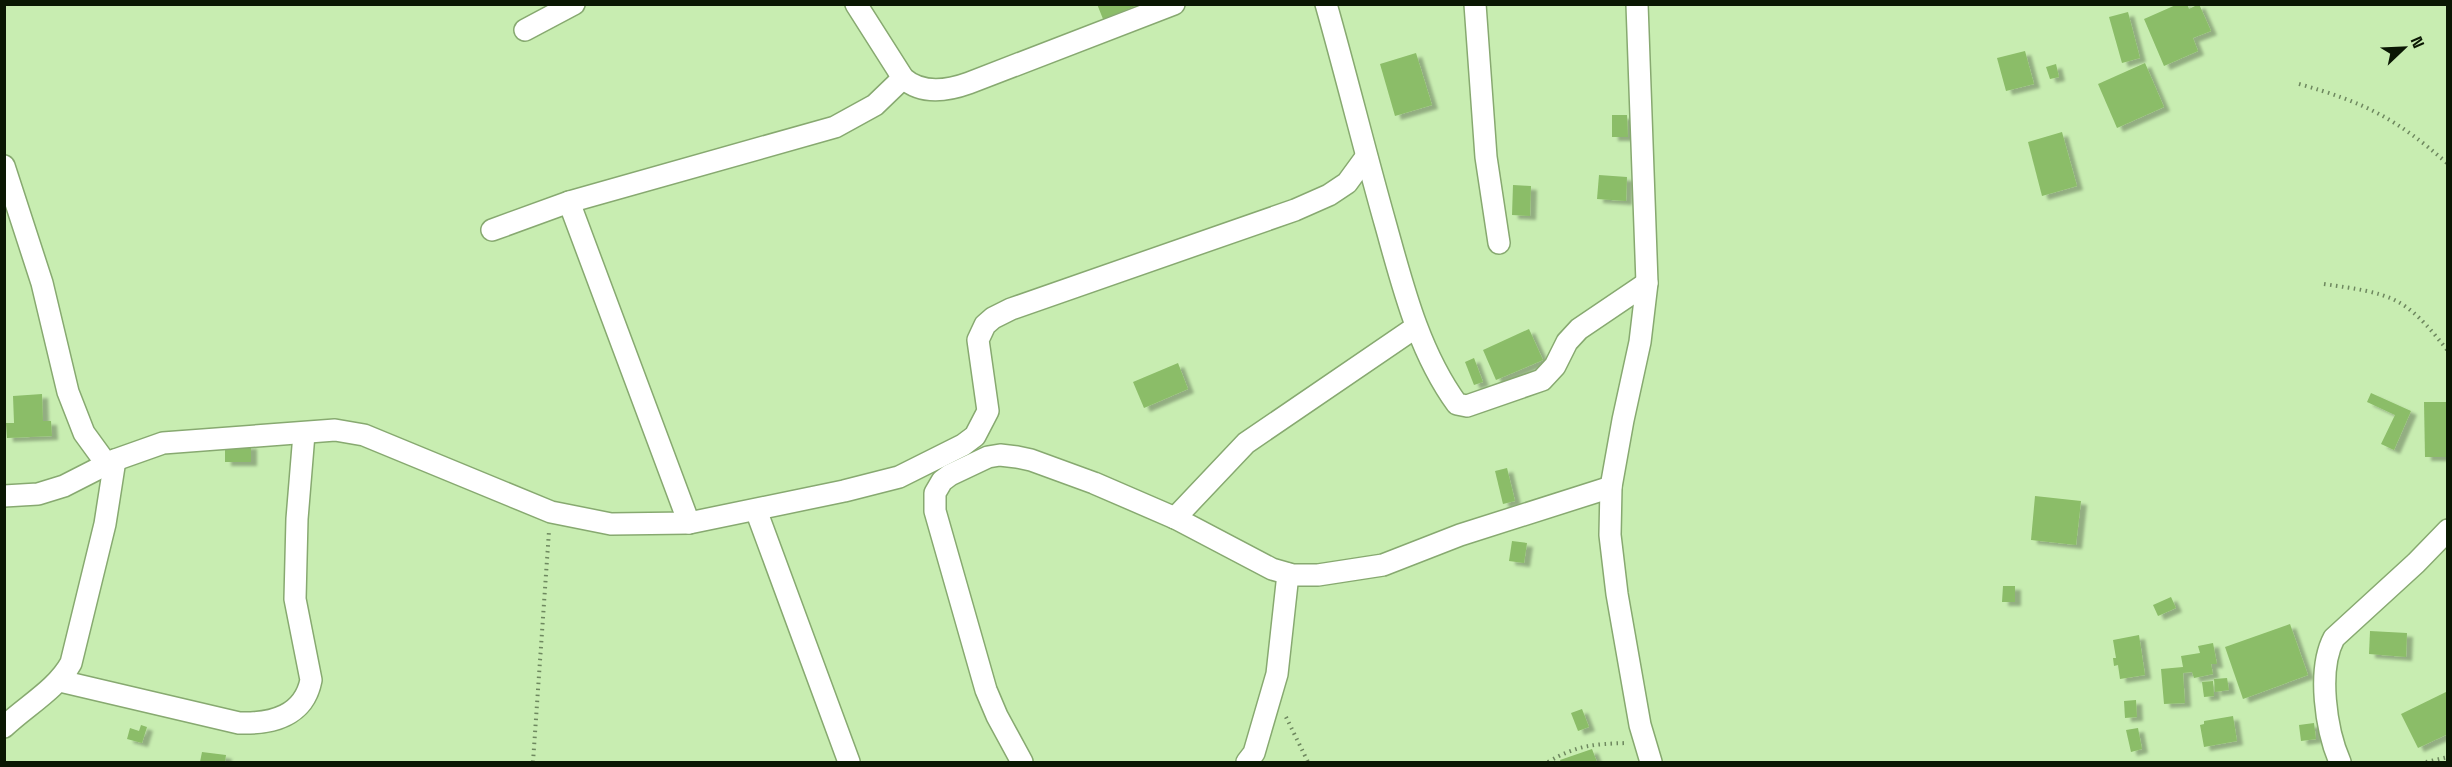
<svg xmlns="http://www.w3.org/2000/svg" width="2452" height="767" font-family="'Space Grotesk',sans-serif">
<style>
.building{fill:#8bbd68;filter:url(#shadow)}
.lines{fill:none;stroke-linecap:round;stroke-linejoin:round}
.street-casing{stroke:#87a970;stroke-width:24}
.path{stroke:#6e885f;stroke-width:4;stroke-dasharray:1.5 4.5;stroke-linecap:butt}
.street{stroke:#fff;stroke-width:21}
</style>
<defs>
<filter id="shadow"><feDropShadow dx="6" dy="4" stdDeviation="1.5" flood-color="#0004"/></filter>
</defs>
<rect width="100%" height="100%" fill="#c8edb1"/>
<g class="building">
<path d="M1097,4h41v1l-35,14z"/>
<path d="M2178,4h9l2,5 10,-5 12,27 -18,7 5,13 -34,15 -20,-47z"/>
<path d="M2128,12l12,46 -18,5 -13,-46z"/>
<path d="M2025,51l9,33 -28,7 -9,-33z"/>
<path d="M1416,53l16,52 -37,11 -15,-52z"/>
<path d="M2145,63l19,44 -47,21 -19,-44z"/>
<path d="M2056,64l3,13 -9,2 -4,-12z"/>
<path d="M1612,115h15l1,22h-16z"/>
<path d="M2062,132l15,54 -35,10 -14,-54z"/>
<path d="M1599,175l28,2 -1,24 -29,-2z"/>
<path d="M1513,185l18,1 -1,30 -18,-1z"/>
<path d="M1529,329l14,31 -47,20 -13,-30z"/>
<path d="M1474,358l9,24 -9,3 -9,-23z"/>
<path d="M1178,363l10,26 -44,19 -11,-26z"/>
<path d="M2371,393l40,18 -17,39 -13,-6 14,-29 -28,-13z"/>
<path d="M42,394l1,27h8l1,15 -45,2 -1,-15h8l-1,-27z"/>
<path d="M2424,402h24v55h-23z"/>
<rect x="225" y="445" width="26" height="17"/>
<path d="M1507,468l8,33 -12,3 -8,-33z"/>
<path d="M2035,496l46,5 -5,44 -45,-5z"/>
<path d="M1512,541l15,2 -3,20 -15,-2z"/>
<path d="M2003,586h12v16h-13z"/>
<path d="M2171,597l5,11 -18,8 -5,-11z"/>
<path d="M2290,624l18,51 -65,24 -18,-52z"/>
<path d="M2370,631l37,2 -1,24 -37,-3z"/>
<path d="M2139,635l6,40 -25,4 -2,-14 -4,1 -1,-8h3l-3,-18z"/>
<path d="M2213,643l4,21h-6l2,10 -19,4 -2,-6 -9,1 2,30 -21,1 -3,-35 22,-2 -2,-11 19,-3 -2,-7z"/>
<path d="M2227,678l2,12 -14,2 -1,-13z"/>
<path d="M2213,681l1,15 -10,1 -2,-15z"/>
<path d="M2448,691v43l-30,14 -17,-34z"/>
<path d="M2136,700l1,17 -12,1 -1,-17z"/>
<path d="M1582,709l7,18 -11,4 -7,-18z"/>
<path d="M2233,716l4,25 -33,6 -4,-22 4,-1v-3z"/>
<path d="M2314,723l2,16 -15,2 -2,-16z"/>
<path d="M141,725l6,2 -5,16 -15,-4 3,-11 9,3z"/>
<path d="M2138,728l4,21 -11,3 -5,-22z"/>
<path d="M1592,749l5,13h-36l-1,-2z"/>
<path d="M202,752l24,3 -1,7h-25z"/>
</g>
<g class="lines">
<defs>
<g id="street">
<path d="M856,4l47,74c19,17 44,13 66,5l205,-79"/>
<path d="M1326,4c21,74 39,148 60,222 17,61 33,126 71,178l10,2 75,-26 13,-14 12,-24 12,-13 68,-46"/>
<path d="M1475,4l11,153 13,86"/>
<path d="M1637,4l10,279 -7,59 -17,78 -12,67 -1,48 7,59 23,131 11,37"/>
<path d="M525,30l49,-26"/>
<path d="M4,166l38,117 26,109 16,41 24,33"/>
<path d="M569,202l120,321"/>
<path d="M492,230l77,-28 266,-75 40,-22 28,-27"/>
<path d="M4,496l34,-2 26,-8 51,-26 48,-17 172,-13 29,5 187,77 60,12 78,-1 155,-32 55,-14 64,-32 12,-9 13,-25 -10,-71 7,-15 8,-7 18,-9 284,-99 34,-15 18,-12 19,-26"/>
<path d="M756,510l93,252"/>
<path d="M1175,518l71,-75 170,-116"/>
<path d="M60,681l179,42c33,1 65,-7 72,-43l-16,-81 2,-80 7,-85"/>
<path d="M4,727c22,-21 53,-38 67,-64l34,-139 10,-64"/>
<path d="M1022,762l-25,-46 -11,-26 -51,-179v-18l7,-12 8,-6 38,-18 12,-2 17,2 14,3 63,23 81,35 97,51 21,6h25l65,-10 77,-30 151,-48"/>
<path d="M1247,762l7,-9 23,-79 11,-100"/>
<path d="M2340,762c-14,-32 -23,-92 -6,-124l82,-75 32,-33"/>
</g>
</defs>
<use href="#street" class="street-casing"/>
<g class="path">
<path d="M2299,84c65,18 98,35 149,80"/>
<path d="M2324,284c68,10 80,11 124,67"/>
<path d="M1286,717l22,45"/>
<path d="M533,762l16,-231"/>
<path d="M1548,762c29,-17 46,-18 79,-19"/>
<path d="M2426,762l22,-5"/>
</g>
<use href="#street" class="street"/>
</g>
<rect width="2452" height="767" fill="none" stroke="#0a1703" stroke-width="12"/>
<g transform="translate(2404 48) rotate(67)" stroke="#c8edb1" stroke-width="4.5" paint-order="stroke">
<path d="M0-4.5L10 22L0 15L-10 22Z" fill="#0a1703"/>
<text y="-9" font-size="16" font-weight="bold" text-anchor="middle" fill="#0a1703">N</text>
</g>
</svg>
